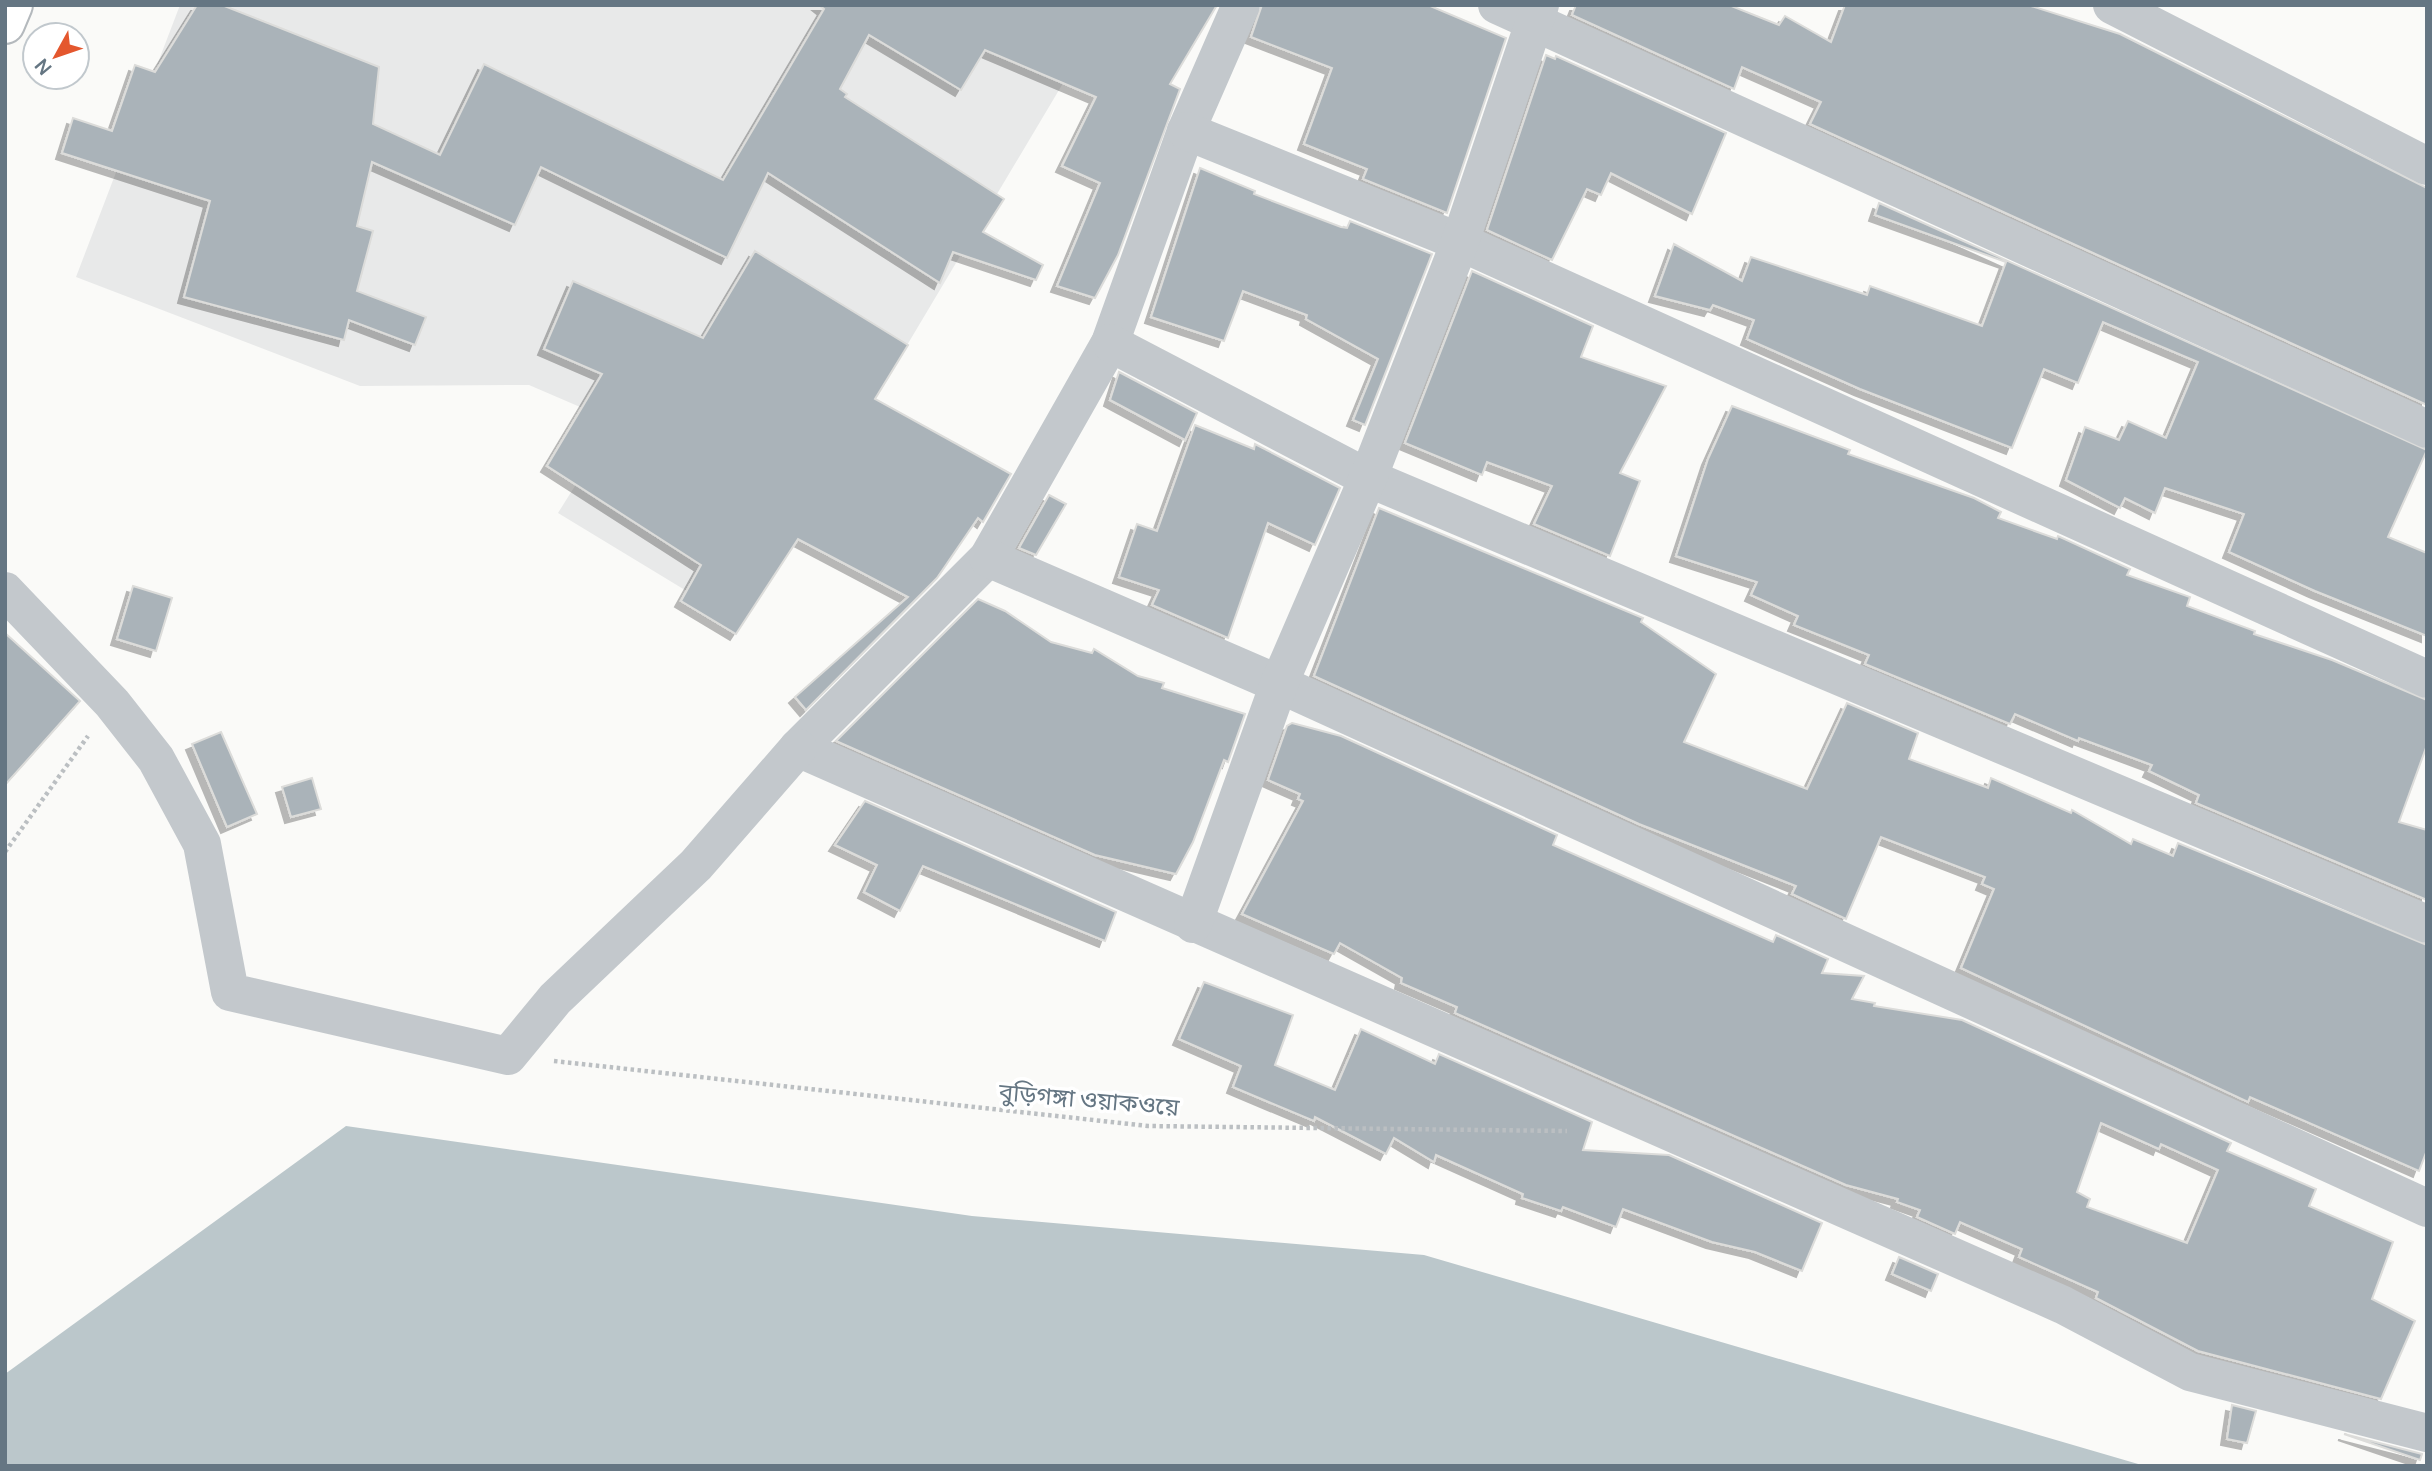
<svg xmlns="http://www.w3.org/2000/svg" width="2432" height="1471" font-family="Manrope,'Noto Sans Bengali',sans-serif">
<style>
.built{fill:#e8e9e9}
.water{fill:#bbc7cb}
.building{fill:#aab3b9;stroke:#dcdcda;stroke-width:2;fill-rule:evenodd;filter:url(#shadow)}
.lines{fill:none;stroke-linecap:round;stroke-linejoin:round}
.highway-casing{stroke:#b4b9bd;stroke-width:42}
.path{stroke:#bbbfc2;stroke-width:4.5;stroke-dasharray:3.5 3.5;stroke-linecap:butt}
.street{stroke:#c3c8cc;stroke-width:38}
.highway{stroke:#fff;stroke-width:38}
.labels{text-anchor:middle;stroke-width:7;stroke-linejoin:round;paint-order:stroke}
.street-label{font-size:24px;fill:#657683;stroke:#fff}
</style>
<defs>
<filter id="shadow"><feDropShadow dx="-6" dy="6" stdDeviation="0" flood-color="#0004"/></filter>
</defs>
<rect width="100%" height="100%" fill="#fafaf8"/>
<path class="built" d="M180,5h839l65,43 -343,576 -183,-111 57,-91 -86,-37 -169,1 -284,-109z"/>
<path class="water" d="M346,1126l626,90 452,39 721,211h-2140v-92z"/>
<g class="building">
<path d="M197,5h25l157,62 -6,57 67,31 44,-91 239,116 101,-171 -5,-4h398l-47,79 10,5 -62,166 -23,43 -38,-12 43,-103 -38,-17 34,-69 -111,-47 -24,40 -92,-55 -29,54 7,5 -2,3 159,102 -21,33 60,33 -7,15 -83,-28 -13,31 -172,-110 -41,85 -186,-91 -26,58 -143,-63 -15,64 16,5 -16,60 69,26 -11,28 -66,-25 -5,20 -160,-43 26,-96 -148,-48 11,-35 39,13 23,-66 20,7z"/>
<path d="M1262,5h166l78,33 -59,175 -84,-34 4,-10 -63,-25 28,-76 -81,-31z"/>
<path d="M1576,5h153l50,20 6,-9 46,26 14,-37h183l92,29 307,154v217l-617,-281 11,-22 -79,-35 -8,22 -162,-74z"/>
<path d="M1546,55l9,4 1,-3 170,77 -34,81 -81,-41 -10,22 -14,-6 -35,71 -65,-30z"/>
<path d="M1200,168l55,23 -1,3 87,33 6,1 3,-7 82,33 -67,171 -12,-5 25,-61 -72,-40 1,-4 -64,-24 -19,50 -73,-24z"/>
<path d="M1879,203l548,247 -39,87 39,16v83l-112,-45 -86,-39 15,-38 -79,-26 -10,25 -30,-15 -5,10 -54,-28 19,-53 34,13 9,-19 38,17 32,-76 -95,-40 -25,61 -34,-14 -32,79 -152,-59 -113,-50 7,-19 -41,-15 -3,5 -55,-14 19,-52 68,37 9,-24 116,38 3,-9 112,40 24,-64 -131,-47z"/>
<path d="M755,251l153,94 -33,54 136,75 -28,48 -5,-4 -41,60 -131,132 -11,-13 113,-100 -110,-58 -62,95 -55,-33 20,-36 -154,-99 55,-92 -58,-25 29,-68 130,57z"/>
<path d="M1472,271l121,55 -12,31 85,29 -46,87 20,8 -30,75 -76,-32 18,-38 -65,-24 -5,13 -77,-32z"/>
<path d="M1119,372l78,41 -12,27 -75,-40z"/>
<path d="M1732,406l118,44 -2,4 126,44 27,14 -3,6 59,21 1,-3 72,33 -3,6 63,22 -3,9 68,25 -1,3 78,26 95,40v45l-28,77 28,8v70l-231,-97 3,-8 -50,-24 3,-6 -73,-27 -1,3 -63,-27 -5,10 -145,-60 4,-9 -75,-30 4,-9 -47,-21 6,-13 -81,-26 32,-97z"/>
<path d="M1195,425l59,24 1,-5 85,44 -25,57 -47,-22 -40,115 -76,-33 7,-15 -40,-13 18,-53 20,7z"/>
<path d="M1049,495l17,9 -30,51 -17,-7z"/>
<path d="M1379,508l264,110 -2,4 75,52 -32,68 123,47 40,-86 71,30 -9,26 79,29 3,-10 80,35 1,-3 59,34 2,-5 40,17 5,-13 249,102v205l-8,21 -169,-74 -2,5 -287,-134 33,-79 -12,-5 3,-7 -104,-40 -35,82 -54,-25 4,-8 -157,-62 -325,-148z"/>
<path d="M133,586l39,12 -16,53 -39,-12z"/>
<path d="M978,599l27,12 46,31 41,11 2,-4 44,27 26,7 -2,5 83,26 -17,48 -4,-2 -31,82 -17,32 -81,-19 -259,-114z"/>
<path d="M5,633l75,68 -75,84z"/>
<path d="M1292,723l49,13 216,99 -4,10 220,97 3,-7 52,24 -6,14 42,3 -12,23 23,4 -1,3 88,14 269,123 -4,8 89,38 -7,17 84,36 -21,57 43,22 -34,78 -183,-48 -102,-53 2,-6 -79,-35 3,-8 -62,-27 -5,12 -38,-17 3,-7 -23,-8 1,-3 -52,-14 -391,-172 2,-6 -56,-24 1,-5 -62,-35 -6,11 -92,-40 61,-113 -5,-2 2,-5 -32,-14 19,-54zM2101,1123l58,26 2,-5 57,26 -31,73 -100,-36 3,-8 -13,-7z"/>
<path d="M221,732l36,82 -30,13 -35,-83z"/>
<path d="M312,778l9,31 -30,8 -9,-30z"/>
<path d="M865,801l251,111 -11,29 -182,-75 -23,45 -36,-19 13,-27 -42,-20z"/>
<path d="M1204,982l89,33 -18,50 60,25 26,-61 74,35 4,-10 153,68 -9,28 86,5 153,68 -20,48 -47,-19 -43,-10 -89,-33 -7,18 -53,-20 -2,4 -39,-13 1,-4 -87,-39 -2,7 -40,-24 -8,16 -71,-37 -1,4 -81,-34 8,-21 -62,-27z"/>
<path d="M1899,1257l39,17 -7,17 -39,-17z"/>
<path d="M2232,1405l24,6 -9,32 -20,-4z"/>
<path d="M2344,1434l78,20 -2,6z"/>
</g>
<g class="lines">
<defs>
<path id="highway" d="M5,24l8,-19"/>
</defs>
<use href="#highway" class="highway-casing"/>
<g class="path">
<path d="M5,852l83,-116"/>
<path d="M554,1061l594,65 419,5"/>
</g>
<g class="street">
<path d="M1241,5l-55,126 -76,212 -122,215 -190,190 1265,557 127,67 237,61"/>
<path d="M1497,5l930,424"/>
<path d="M2112,5l315,161"/>
<path d="M1186,131l274,111 967,437"/>
<path d="M1110,343l258,135 1059,446"/>
<path d="M988,558l291,126 1148,524"/>
<path d="M5,591l107,112 44,56 46,85 28,148 278,64 47,-57 141,-134 102,-117"/>
<path d="M1193,924l86,-240 89,-206 92,-236 80,-237"/>
</g>
<use href="#highway" class="highway"/>
</g>
<g class="labels">
<g class="street-label">
<text transform="translate(1089 1100) rotate(5)" y="8">বুড়িগঙ্গা ওয়াকওয়ে</text>
</g>
</g>
<rect width="2432" height="1471" fill="none" stroke="#657683" stroke-width="14"/>
<g transform="translate(56 56) rotate(230)"><circle r="33" fill="#ffffff" stroke="#c1c8cd" stroke-width="2"/>
<path d="M0-5L12 26L0 18L-12 26Z" fill="#e4572e"/>
<text y="-10" font-size="19" font-weight="bold" text-anchor="middle" fill="#657683">N</text>
</g>
</svg>
